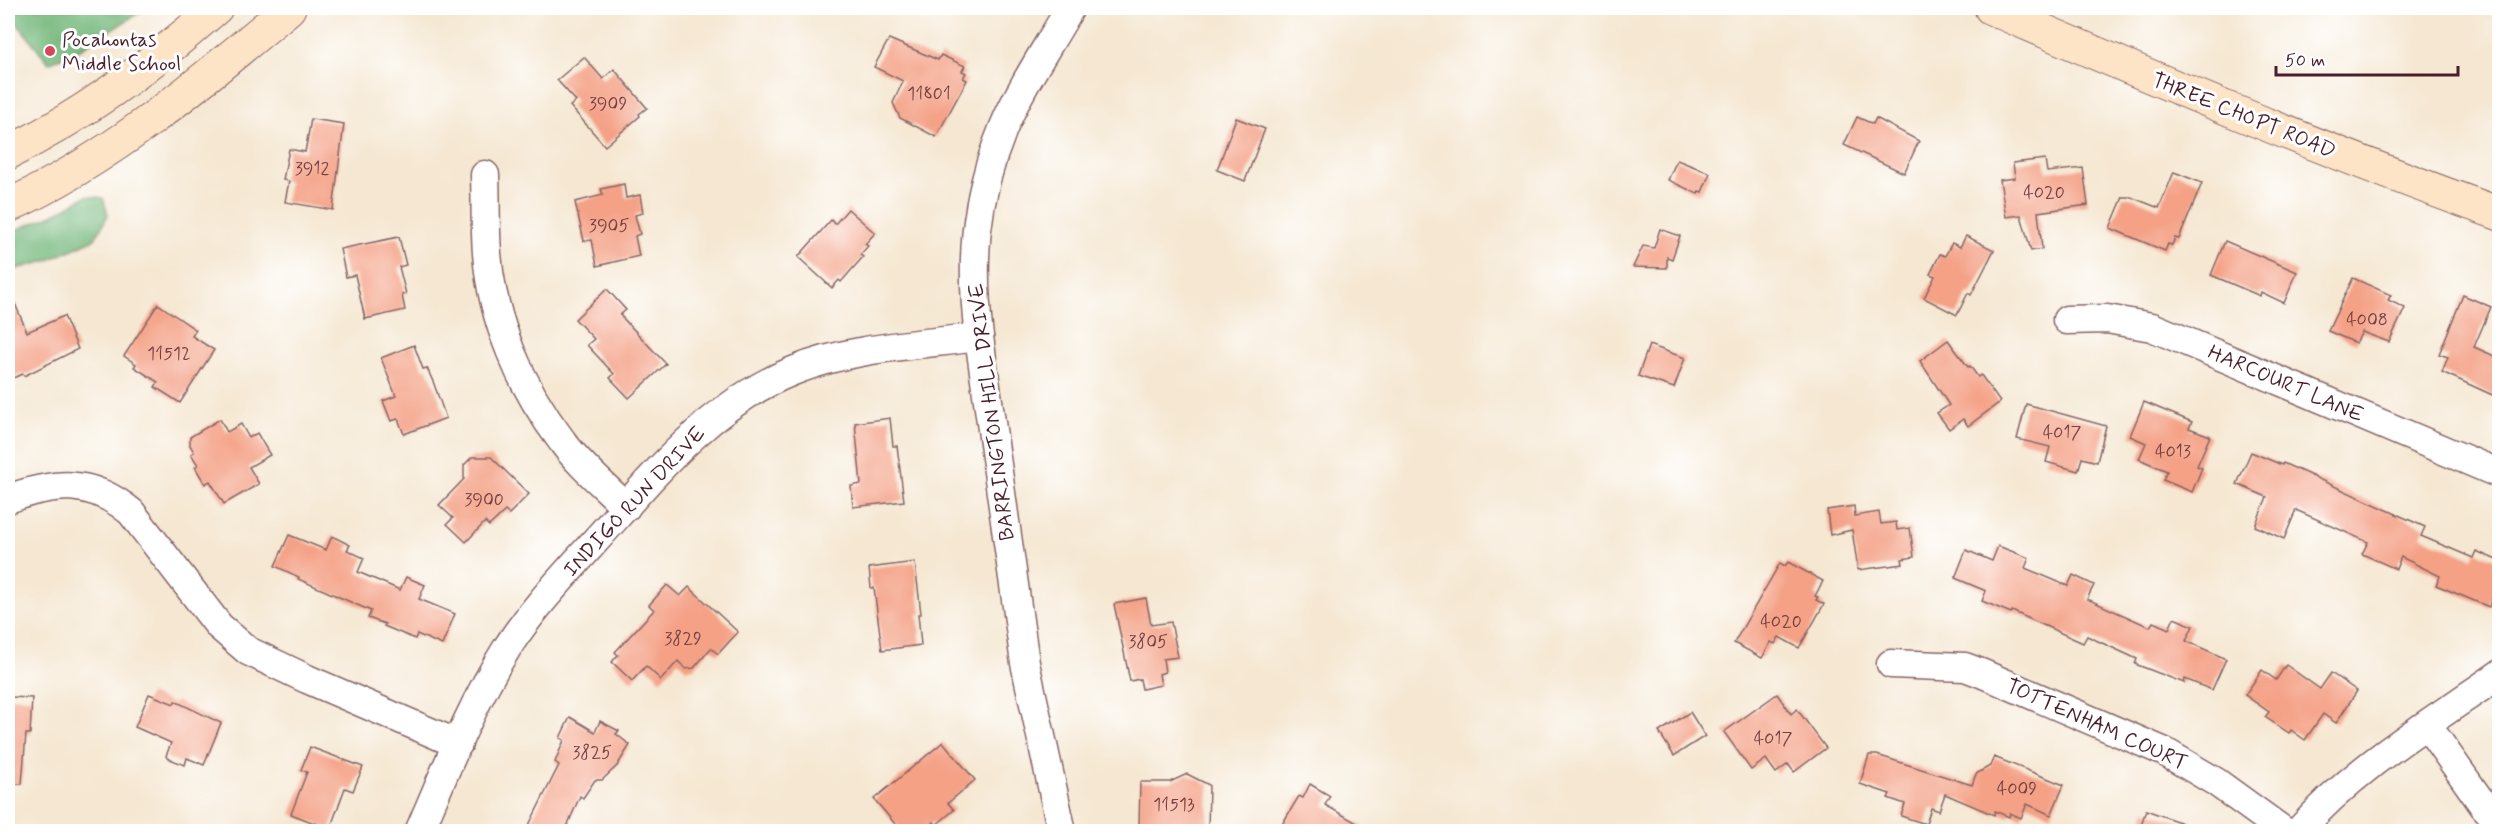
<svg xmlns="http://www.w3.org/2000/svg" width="2507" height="839" font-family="Mynerve,sans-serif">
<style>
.forest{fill:#75b87b;stroke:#606c53;stroke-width:1.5}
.building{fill:#f4a186}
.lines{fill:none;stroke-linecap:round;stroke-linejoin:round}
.minor-casing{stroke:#866565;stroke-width:31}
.secondary-casing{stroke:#866565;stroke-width:35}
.minor{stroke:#fff;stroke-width:28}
.secondary{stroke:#fee4c6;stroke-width:33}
.poi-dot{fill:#d1495b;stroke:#fff;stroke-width:2}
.labels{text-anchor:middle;stroke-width:6;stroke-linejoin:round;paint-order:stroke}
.number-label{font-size:18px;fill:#744042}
.poi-label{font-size:21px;fill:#4a1f2b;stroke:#fff;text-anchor:start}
.street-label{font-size:21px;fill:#4a1f2b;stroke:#fff}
</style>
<rect width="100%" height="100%" fill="#fff"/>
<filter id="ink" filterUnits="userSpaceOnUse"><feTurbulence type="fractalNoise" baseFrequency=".0167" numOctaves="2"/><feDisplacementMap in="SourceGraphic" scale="12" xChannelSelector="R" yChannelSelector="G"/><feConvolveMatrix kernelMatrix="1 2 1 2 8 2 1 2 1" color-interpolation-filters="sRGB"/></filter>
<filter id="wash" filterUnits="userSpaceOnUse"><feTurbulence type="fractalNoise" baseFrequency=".008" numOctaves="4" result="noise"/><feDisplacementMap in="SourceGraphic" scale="24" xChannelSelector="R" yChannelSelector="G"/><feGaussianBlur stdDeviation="1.35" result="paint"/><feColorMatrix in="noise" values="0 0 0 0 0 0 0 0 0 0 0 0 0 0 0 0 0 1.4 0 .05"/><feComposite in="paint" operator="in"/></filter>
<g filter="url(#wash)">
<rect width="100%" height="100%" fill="#f5e7d1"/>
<g class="forest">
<path d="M8,8h139l-67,41 -6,7 -17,3 -8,4 -41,-51z"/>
<path d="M86,196l17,2 5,17 -13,24 -48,22 -39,10v-38l45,-18z"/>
</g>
<g id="blocks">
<g class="building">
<path d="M889,39l49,21 3,-5 24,11 -3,5 4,2 -3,5 4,2 -31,57 -36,-19 -7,-15 10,-22 -29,-14z"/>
<path d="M584,57l19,22 11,-10 33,39 -8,6 1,2 -35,30 -35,-40 6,-5 -19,-21z"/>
<path d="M1857,117l16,7 3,-6 43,23 -15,32 -60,-28z"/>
<path d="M1236,118l29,11 -20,52 -28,-11z"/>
<path d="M311,119l33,5 -11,86 -48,-8 4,-21 -6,-1 6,-31 16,3z"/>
<path d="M2045,159l2,13 36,-4 5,37 -50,7 4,37 -11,2 -10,-36 -15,2 -6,-37 15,-2 -2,-15z"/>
<path d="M1677,160l33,13 -8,19 -3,-1 -1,3 -30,-14z"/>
<path d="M2174,172l28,11 -23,56 -4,-1 -3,7 -4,-1 -3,7 -55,-23 13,-31h8l28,11z"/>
<path d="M624,184l2,14 14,-3 3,18 -8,2 5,19 -5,2 4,20 -42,10 -5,-26 -8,1 -9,-39 28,-7 -2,-6z"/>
<path d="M848,209l27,24 -10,11 3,2 -8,9 3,2 -22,25 -2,-2 -7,8 -34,-31 33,-37 4,4z"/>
<path d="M1660,229l20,7 -8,23 -5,-2v11l-34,-1 10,-21 11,2z"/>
<path d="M1966,236l28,14 -23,45 -3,-2 -11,22 -33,-17 11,-22 -5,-2 10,-20 5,2 7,-13 8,4z"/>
<path d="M399,237l7,28 -7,2 7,27 -4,1 3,15 -40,9 -10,-44 -9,2 -6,-28z"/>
<path d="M2225,241l72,31 -13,31 -23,-11 -1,4 -49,-21z"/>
<path d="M2353,278l38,17 -3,5 17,8 -16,34 -27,-10 -6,11 -28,-12z"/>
<path d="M8,287l19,45 37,-16 14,33 -54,27 -1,-2 -15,6z"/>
<path d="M607,289l19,21 -6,5 46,49 -37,34 -19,-20 4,-4 -27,-29 7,-6 -19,-20z"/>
<path d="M2463,295l28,12 -17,40 25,11v40l-57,-26 6,-15 -9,-3z"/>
<path d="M158,304l38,26 -4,6 22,14 -34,53 -25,-16 3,-5 -24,-15 2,-3 -12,-8z"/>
<path d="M1948,340l20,27 2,-1 8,11 3,-2 19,27 -32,24 -5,-7 -14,10 -12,-16 12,-8 -29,-44z"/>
<path d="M414,345l9,24 4,-1 7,16 12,34 -42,16 -6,-15 -7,2 -8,-20 13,-5 -15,-38z"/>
<path d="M1649,345l36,13 -11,30 -36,-12z"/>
<path d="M2144,402l48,20 -3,6 21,8 -13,30 5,2 -10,24 -29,-12 4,-9 -28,-12 7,-16 -16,-7z"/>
<path d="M2026,404l80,22 -9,36 -15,-4 -4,13 -32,-9 4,-15 -33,-8z"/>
<path d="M890,418l3,28h4l7,55 -51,6 -2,-21 10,-2 -6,-61z"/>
<path d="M220,419l7,13 14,-8 8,14 8,-5 13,22 -21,12 10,17 -35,20 -14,-23 -5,3 -10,-17 3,-2 -7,-11 3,-2 -4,-7v-8z"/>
<path d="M2251,452l31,13 1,-2 142,64 -4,9 52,22 3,-7 23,10v38l-6,-3 -4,11 -53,-22 4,-9 -39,-19 -5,12 -34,-15 6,-12 -72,-32 -12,29 -29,-13 12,-29 -30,-13z"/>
<path d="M472,457h19l38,37 -20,20 -4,-3 -16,15 -4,-4 -19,20 -19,-18 6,-6 -14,-13 25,-26v-14z"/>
<path d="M1854,506l1,10 24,-4 2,12 15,-2 1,8 13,-2 4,29 -12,2 1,5 -45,6 -6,-40 -22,5 -3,-25z"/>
<path d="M289,535l37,15 6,-14 18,9 -3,5 17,8 -6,14 42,18 6,-13 19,8 -6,14 36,15 -13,31 -25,-11 -2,5 -31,-13 1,-2 -17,-6 3,-7 -73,-32 1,-2 -24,-11z"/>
<path d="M1998,546l31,12 -4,10 43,18 5,-11 21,10 -7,14 63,28 3,-5 16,7 5,-11 19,8 -7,15 40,18 -14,31 -27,-11 -1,4 -49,-19 2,-5 -50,-23 -4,7 -71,-32 -1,2 -29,-12 4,-10 -31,-13 11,-28 26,11z"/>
<path d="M915,562l6,52h-3l3,31 -39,5 -8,-62h-3l-2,-20z"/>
<path d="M1788,562l35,19 -8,15 3,1 -2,3 8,4 -25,44 -20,-11 -4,7 -4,-2 -9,16 -28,-15 46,-80 5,3z"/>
<path d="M667,585l13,11 9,-9 49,45 -20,22 -7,-6 -17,20 -8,1 -8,-8 -17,19 -15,-14 -14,15 -20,-19 6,-7 -3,-3 39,-42 -5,-5z"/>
<path d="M1146,598l5,27 20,-3 7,35 -15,2 2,13 -6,2 2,11 -19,4 -2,-10 -10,2 -16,-77z"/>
<path d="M2286,665l34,24 11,-16 26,18 -21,32 -13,-9 -18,26 -14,-10 -2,3 -24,-16 4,-5 -24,-17 17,-25 14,10z"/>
<path d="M149,694l25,10 1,-3 46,22 -17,42 -17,-7 -2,7 -18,-7 -1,-2 5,-13 -36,-16z"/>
<path d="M1777,694l14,20 6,-5 29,39 -32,24 -6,-8 -12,9 -10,-14 -15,11 -27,-38z"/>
<path d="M8,697l24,1 -2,36h-4l-4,50h-14z"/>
<path d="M1690,712l15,24 -31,20 -15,-24z"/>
<path d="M570,717l25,15 5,-11 19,10 -3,3 14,11 -13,21 -15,14h-7l-12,18 -3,-2 -15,35h-39l33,-66 -4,-3 9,-22 -4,-2z"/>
<path d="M943,742l32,38 -27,23 6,7 -18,15 -2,-3 -11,9h-22l-27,-32z"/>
<path d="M310,747l53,20 -10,24 -8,-3 -15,41 -39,-15 16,-42 -6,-2z"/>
<path d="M1869,755h8l95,30 4,-11 14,-8 4,-9 70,28 -13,30 -24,-11 -6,14 -11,-5 -1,4 -14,-6 -1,4 -49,-21 -6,17 -8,-3 -5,16 -25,-8 4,-12 -17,-6 2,-4 -30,-10z"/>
<path d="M1187,774l22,11 -1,46h-28v-4l-41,1 1,-46h30z"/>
<path d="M1310,784l20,12 -5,9 46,26h-93l21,-35 4,2z"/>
<path d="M2146,810l53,19v2h-60z"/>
</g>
</g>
</g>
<g filter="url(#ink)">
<use href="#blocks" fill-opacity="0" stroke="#866565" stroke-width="1.5"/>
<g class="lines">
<defs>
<g id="minor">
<path d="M485,175c1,26 0,52 2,78 5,68 34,134 75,188 17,24 43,45 64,66"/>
<path d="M2067,320l40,-1 45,8 348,147"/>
<path d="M8,499c46,-17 82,-21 123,13l88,114 29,25 59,28 151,65"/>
<path d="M1891,664l74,3 16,6 184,79 51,30 69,50"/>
<path d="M2427,725l57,81 16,17"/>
<path d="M419,832c26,-60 53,-129 88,-184 25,-39 58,-73 89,-108 58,-65 114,-136 197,-169 58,-24 125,-26 186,-34"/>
<path d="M1062,832l-37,-169 -46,-326c-9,-75 -5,-137 24,-208 17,-42 45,-82 67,-121"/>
<path d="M2298,832c57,-65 132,-109 202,-158"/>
</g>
<g id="secondary">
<path d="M1991,8c168,73 336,144 509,206"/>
<path d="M8,153c76,-38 145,-89 208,-145"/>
<path d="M8,206c106,-49 193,-124 281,-198"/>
</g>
</defs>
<use href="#minor" class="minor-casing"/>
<use href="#secondary" class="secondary-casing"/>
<use href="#minor" class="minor"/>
<use href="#secondary" class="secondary"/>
</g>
</g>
<circle class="poi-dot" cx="50" cy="51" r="6"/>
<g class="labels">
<g class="number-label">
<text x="929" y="99">11801</text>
<text x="608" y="109">3909</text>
<text x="312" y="174">3912</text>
<text x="2044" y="198">4020</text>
<text x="609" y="231">3905</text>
<text x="2367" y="325">4008</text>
<text x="169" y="359">11512</text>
<text x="2062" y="438">4017</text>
<text x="2173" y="457">4013</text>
<text x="484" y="505">3900</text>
<text x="1781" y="627">4020</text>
<text x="683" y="644">3829</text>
<text x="1148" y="647">3805</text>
<text x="1773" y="744">4017</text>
<text x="592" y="758">3825</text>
<text x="2017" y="794">4009</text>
<text x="1174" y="810">11513</text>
</g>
<g class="poi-label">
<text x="62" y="46">Pocahontas<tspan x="62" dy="24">Middle School</tspan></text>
</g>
<g class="street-label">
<text transform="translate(2244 115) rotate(22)" y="7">THREE CHOPT ROAD</text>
<text transform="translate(2286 383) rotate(23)" y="7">HARCOURT LANE</text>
<text transform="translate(991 412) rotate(-97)" y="7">BARRINGTON HILL DRIVE</text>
<text transform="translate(634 501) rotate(-47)" y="7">INDIGO RUN DRIVE</text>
<text transform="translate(2097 724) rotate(24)" y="7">TOTTENHAM COURT</text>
</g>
</g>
<rect width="2507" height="839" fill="none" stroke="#fff" stroke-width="30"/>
<path d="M2276 66v9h182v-9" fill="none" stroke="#4a1f2b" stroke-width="3"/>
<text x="2285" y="66" font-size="18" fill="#4a1f2b" stroke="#ffffff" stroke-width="4.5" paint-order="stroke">50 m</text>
</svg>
